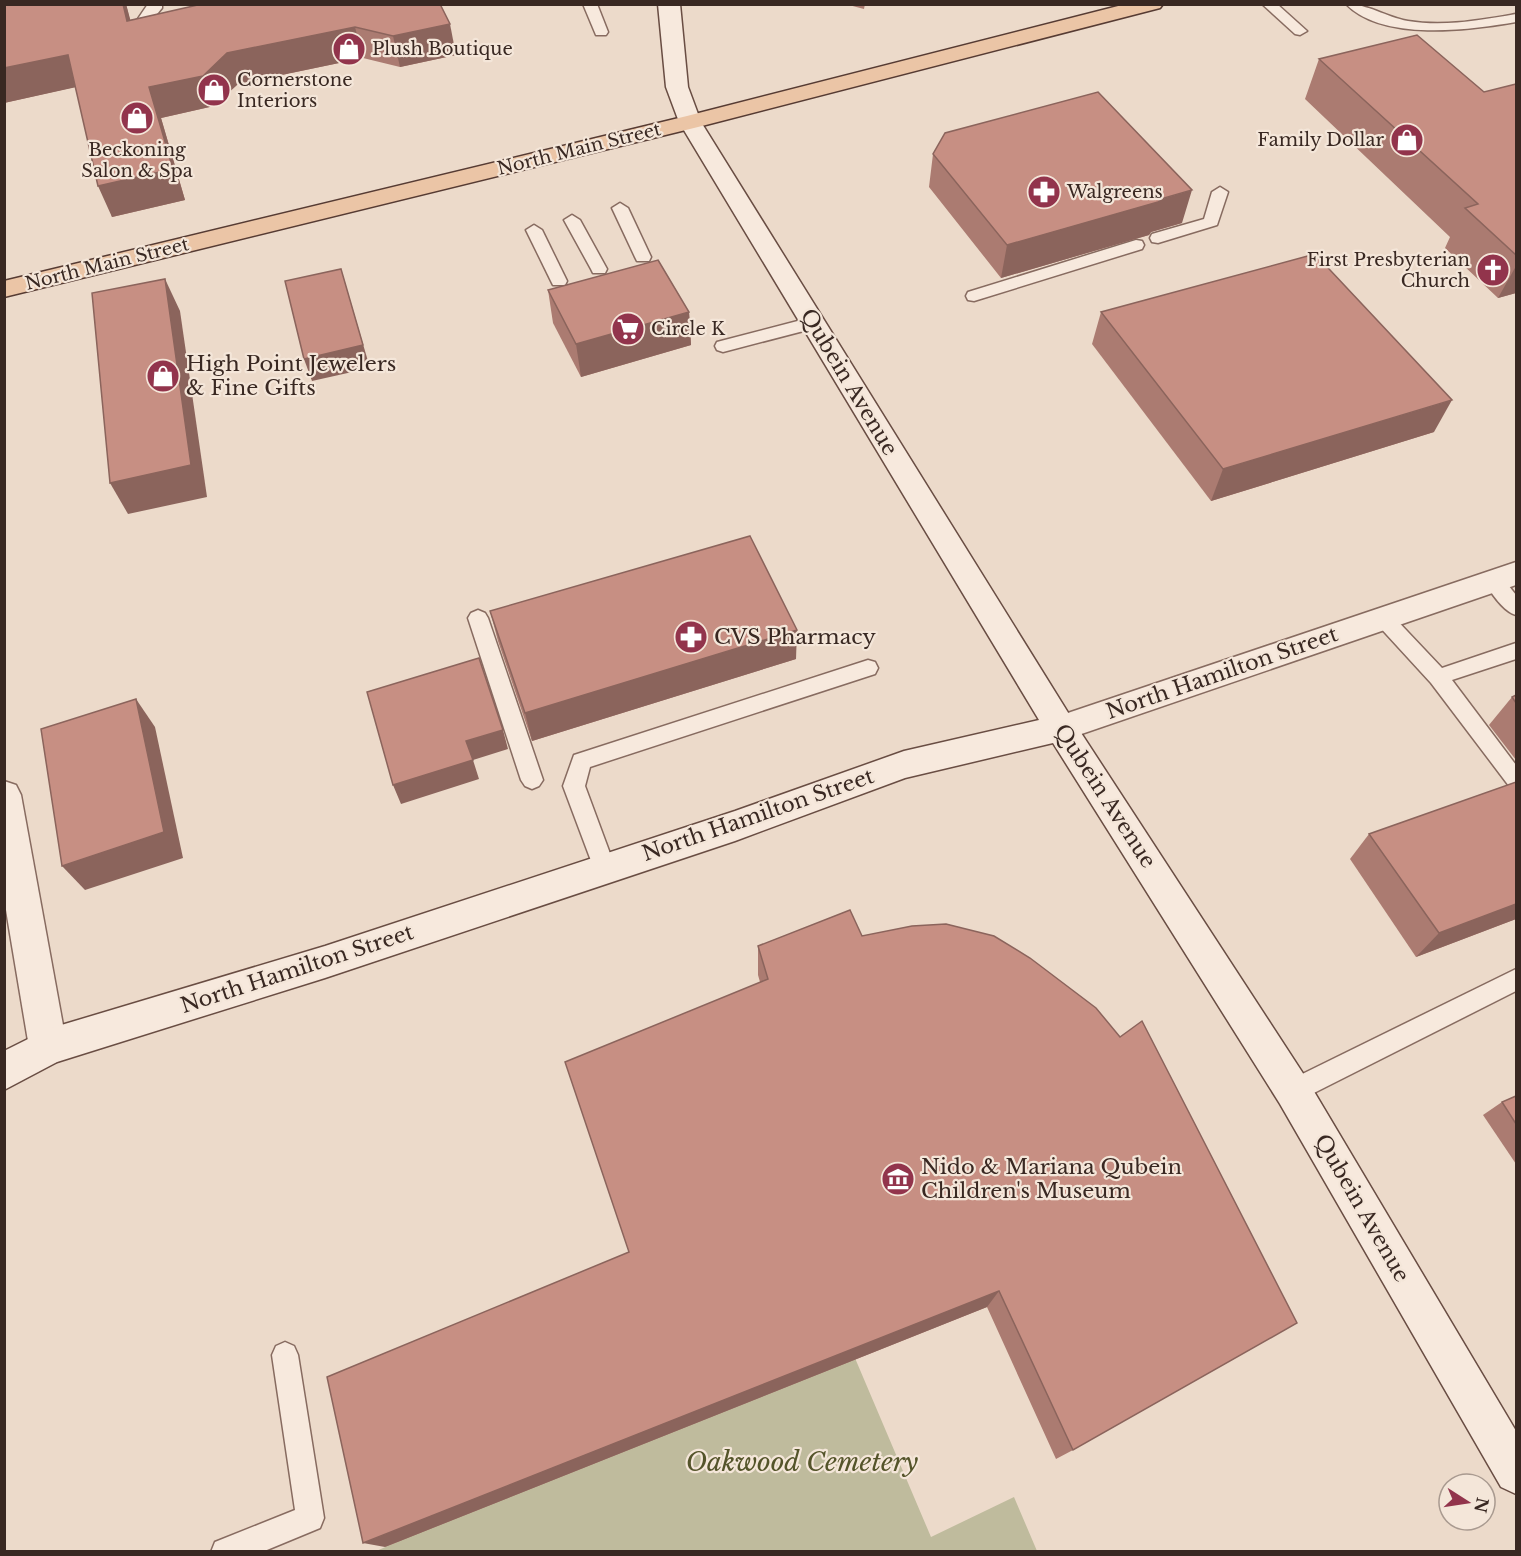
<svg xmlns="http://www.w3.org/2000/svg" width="1521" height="1556" font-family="'Libre Baskerville',serif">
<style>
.cemetery{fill:#bfbb9d}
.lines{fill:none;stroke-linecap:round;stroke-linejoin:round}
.lane-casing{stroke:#876b60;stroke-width:3}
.street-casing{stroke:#876b60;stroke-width:3}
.secondary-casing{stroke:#694d43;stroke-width:3}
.primary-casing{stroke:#563b33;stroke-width:3}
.lane{fill:#f7e9dd;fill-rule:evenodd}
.street{fill:#f7e9dd;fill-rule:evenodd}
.secondary{fill:#f7e9dd;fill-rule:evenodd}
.primary{fill:#ebc5a6;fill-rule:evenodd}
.wall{fill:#ab7b71}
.shaded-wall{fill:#8b645c}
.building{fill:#c78f83;stroke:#8b645c;stroke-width:1.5}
.labels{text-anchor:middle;stroke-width:4.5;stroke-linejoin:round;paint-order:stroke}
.far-poi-label{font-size:18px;fill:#392822;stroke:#f4e6d9;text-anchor:start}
.far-street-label{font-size:18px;fill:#392822;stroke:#f4e6d9}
.poi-label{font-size:21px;fill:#392822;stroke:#f4e6d9;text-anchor:start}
.street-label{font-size:21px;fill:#392822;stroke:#f4e6d9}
.near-park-label{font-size:26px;font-style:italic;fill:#54542a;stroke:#f4e6d9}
</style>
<rect width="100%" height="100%" fill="#ecdaca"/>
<path class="cemetery" d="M849,1344l82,193 83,-40 23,54 -663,1z"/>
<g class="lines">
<defs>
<g id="lane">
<path d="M148,4h14v4l-15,18h-10l-2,-3z"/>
<path d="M583,4h14l11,28 -2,3h-10z"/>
<path d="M1262,4h15l30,27 -7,4 -5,-1z"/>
<path d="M1346,4c22,0 40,13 62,17 36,6 73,-1 108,-7v8c-46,8 -133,20 -170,-18z"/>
<path d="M1220,187l8,5 -11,33 -59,18 -6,-1 -2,-4 2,-4 52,-15 8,-27z"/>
<path d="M620,203l8,5 23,49 -2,4h-12l-2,-4 -23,-49z"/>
<path d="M572,215l8,5 27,49 -2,4h-12l-2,-4 -27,-49z"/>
<path d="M534,225l8,5 25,51 -2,4h-12l-2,-4 -25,-51z"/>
<path d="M1136,240l6,1 2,4 -2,4 -168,52 -6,-1 -2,-4 2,-4z"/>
<path d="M813,317l6,2 2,4 -2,4 -96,25 -6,-2 -2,-4 2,-4z"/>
<path d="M1494,574l7,2 15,19v20c-12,-3 -25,-22 -32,-34l3,-5z"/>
<path d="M478,610l7,3 3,5 55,162 -4,6 -7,3 -7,-3 -4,-6 -53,-162 3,-5z"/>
<path d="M1383,610l7,3 52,55 74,-25v16l-64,21 64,85v24l-7,-3 -78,-103 -55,-60 -3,-5 3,-5z"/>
<path d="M868,660l7,2 3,6 -3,6 -285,93 -5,19 30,81 -3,7 -8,3 -8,-3 -33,-88 11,-31z"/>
<path d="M1516,969v22l-214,108 -9,4 -9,-4 -3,-8 3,-8z"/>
<path d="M285,1342l9,4 4,9 26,163 -4,10 -58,24h-51l4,-10 80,-32 -23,-155 4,-9z"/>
</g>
<g id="street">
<path d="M1516,562v23l-455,156 -11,-4 -5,-9 5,-9z"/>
<path d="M4,781l12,4 5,10 46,252 -6,13 -13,5 -13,-5 -6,-13 -25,-149z"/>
</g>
<path id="secondary" d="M658,4h22l8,83 13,35 371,597 234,359 210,353v63l-15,-7 -221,-383 -227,-361 -148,35 -170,63 -410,137 -268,84 -53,28v-39l44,-22 277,-83 410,-135 169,-60 135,-31 -360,-598 -13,-35z"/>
<path id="primary" d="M1126,4h37l-3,4 -462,119 -694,170v-16l683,-165z"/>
</defs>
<use href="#lane" class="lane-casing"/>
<use href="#street" class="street-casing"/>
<use href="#secondary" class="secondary-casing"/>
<use href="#primary" class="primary-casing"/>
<use href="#lane" class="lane"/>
<use href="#street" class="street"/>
<use href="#secondary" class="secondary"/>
<use href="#primary" class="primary"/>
</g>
<g class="wall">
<path d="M4,4h122l4,16 71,-15v-1h239l16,51 -56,12 -37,-9 -125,26 -24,22 -53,12 24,82 -73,17 -37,-130 -71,16z"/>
<path d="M845,4h20l-1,5z"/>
<path d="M1319,59l165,33 32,-8v209l-18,5 -53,-50 5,-11 -145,-138z"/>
<path d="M933,154l249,69 -31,9 -2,3 -148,43 -72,-91z"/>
<path d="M548,290l141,22 2,33 -110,32 -28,-54z"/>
<path d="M1101,312l333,120 -223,69 -119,-157z"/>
<path d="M490,611l306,48 -264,82 -34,-100z"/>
<path d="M1516,695v65l-27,-35 23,-28z"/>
<path d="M1369,834l147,85 -100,38 -66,-98z"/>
<path d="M850,910l223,540 -17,9 -69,-152 -602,240 244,-295 131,-270 -2,-7v-29z"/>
<path d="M1516,1096v68l-33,-49 19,-13z"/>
</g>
<g class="shaded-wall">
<path d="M123,4h3l13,48 -12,-31z"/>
<path d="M450,24l6,31 -56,12 -7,-31z"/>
<path d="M355,27l8,31 -125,26 -24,22 -53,12 24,82 -73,17 -14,-31 51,-99 78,-34z"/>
<path d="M68,55l13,31 -77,17v-35z"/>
<path d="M1192,190l-10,33 -31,9 -2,3 -148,43 6,-33z"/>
<path d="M1516,266v27l-18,5z"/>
<path d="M341,269l29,99 -58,13 -8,-22z"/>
<path d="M165,279l15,32 27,186 -79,17 -18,-31z"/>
<path d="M689,312l2,33 -110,32 -5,-33z"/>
<path d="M1452,400l-18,32 -223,69 12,-32z"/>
<path d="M797,630l-1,29 -264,82 -7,-28z"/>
<path d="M136,699l19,28 28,131 -98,32 -23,-24z"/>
<path d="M503,730l5,19 -35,11 6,19 -78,25 -8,-19 73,-44z"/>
<path d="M1516,904v15l-100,38 23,-24z"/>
<path d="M999,1291l-12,16 -602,240 -22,-4z"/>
</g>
<g class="building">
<path d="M4,4h119l4,17 75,-17h238l10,20 -57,12 -38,-9 -128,26 -24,23 -54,11 24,82 -75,17 -30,-131 -64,13z"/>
<path d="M1417,35l67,57 32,-8v171l-51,-47 13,-4 -159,-145z"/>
<path d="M1098,92l94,98 -31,9 -3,3 -151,43 -74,-91 12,-21z"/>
<path d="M1315,254l137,146 -229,69 -122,-157z"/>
<path d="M658,260l31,52 -113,32 -28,-54z"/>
<path d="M341,269l22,76 -59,14 -19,-78z"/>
<path d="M165,279l26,186 -81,18 -18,-190z"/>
<path d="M750,536l47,94 -272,83 -35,-102z"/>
<path d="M479,658l24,72 -37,11 7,19 -80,25 -26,-93z"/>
<path d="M1516,695v8l-4,-6z"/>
<path d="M136,699l28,133 -102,34 -21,-137z"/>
<path d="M1516,782v122l-77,29 -70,-99z"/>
<path d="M850,910l12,26 50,-10 34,-2 48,12 36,22 66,50 24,29 22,-16 155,302 -224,127 -74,-159 -636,252 -36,-166 302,-125 -64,-190 203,-83 -10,-33z"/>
<path d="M1516,1096v28l-14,-22z"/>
</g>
<defs>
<symbol id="shop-disc" viewBox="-11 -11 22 22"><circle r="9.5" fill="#92344c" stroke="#f4e6d9"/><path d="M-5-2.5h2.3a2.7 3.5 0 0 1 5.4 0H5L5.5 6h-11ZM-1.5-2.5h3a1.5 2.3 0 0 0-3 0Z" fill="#fff"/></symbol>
<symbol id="pharmacy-disc" viewBox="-11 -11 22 22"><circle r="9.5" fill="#92344c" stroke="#f4e6d9"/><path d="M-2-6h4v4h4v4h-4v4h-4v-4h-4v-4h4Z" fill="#fff"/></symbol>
<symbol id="church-disc" viewBox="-11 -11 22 22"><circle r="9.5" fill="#92344c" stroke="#f4e6d9"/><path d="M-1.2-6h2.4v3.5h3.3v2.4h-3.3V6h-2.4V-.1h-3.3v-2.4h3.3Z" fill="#fff"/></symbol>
<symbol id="supermarket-disc" viewBox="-11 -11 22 22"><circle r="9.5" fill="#92344c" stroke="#f4e6d9"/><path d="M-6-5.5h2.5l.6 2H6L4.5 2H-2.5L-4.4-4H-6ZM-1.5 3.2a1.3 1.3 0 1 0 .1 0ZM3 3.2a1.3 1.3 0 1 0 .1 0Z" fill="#fff"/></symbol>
<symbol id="museum-disc" viewBox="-11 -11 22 22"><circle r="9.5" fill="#92344c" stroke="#f4e6d9"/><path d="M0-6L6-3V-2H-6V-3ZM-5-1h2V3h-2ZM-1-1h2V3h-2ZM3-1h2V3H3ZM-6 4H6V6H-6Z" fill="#fff"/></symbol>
</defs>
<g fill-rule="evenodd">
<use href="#shop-disc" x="330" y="30" width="38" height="38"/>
<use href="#shop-disc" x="195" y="71" width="38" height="38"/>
<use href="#shop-disc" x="118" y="99" width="38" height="38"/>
<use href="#shop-disc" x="1388" y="121" width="38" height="38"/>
<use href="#pharmacy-disc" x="1025" y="173" width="38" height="38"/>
<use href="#church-disc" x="1474" y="251" width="38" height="38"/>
<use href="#supermarket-disc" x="609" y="310" width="38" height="38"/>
<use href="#shop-disc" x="144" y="357" width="38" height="38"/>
<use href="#pharmacy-disc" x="672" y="618" width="38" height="38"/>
<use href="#museum-disc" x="879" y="1160" width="38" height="38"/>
</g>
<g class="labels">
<g class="far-poi-label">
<text x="372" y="55">Plush Boutique</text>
<text x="237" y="86">Cornerstone<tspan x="237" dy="21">Interiors</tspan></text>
<text x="1384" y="146" text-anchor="end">Family Dollar</text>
<text x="137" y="156" text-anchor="middle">Beckoning<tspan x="137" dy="21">Salon &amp; Spa</tspan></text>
<text x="1067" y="198">Walgreens</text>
<text x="1470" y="266" text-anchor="end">First Presbyterian<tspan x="1470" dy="21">Church</tspan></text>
<text x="651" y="335">Circle K</text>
</g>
<g class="far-street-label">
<text transform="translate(579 149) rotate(-14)" y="6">North Main Street</text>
<text transform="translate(107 264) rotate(-14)" y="6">North Main Street</text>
</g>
<g class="poi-label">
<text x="186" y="371">High Point Jewelers<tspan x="186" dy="24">&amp; Fine Gifts</tspan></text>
<text x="714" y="644">CVS Pharmacy</text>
<text x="921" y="1174">Nido &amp; Mariana Qubein<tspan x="921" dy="24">Children's Museum</tspan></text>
</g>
<g class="street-label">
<text transform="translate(849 382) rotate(59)" y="7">Qubein Avenue</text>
<text transform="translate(1222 673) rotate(-19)" y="7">North Hamilton Street</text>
<text transform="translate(1105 796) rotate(57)" y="7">Qubein Avenue</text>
<text transform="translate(758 815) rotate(-19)" y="7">North Hamilton Street</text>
<text transform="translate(297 969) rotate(-18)" y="7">North Hamilton Street</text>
<text transform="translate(1362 1208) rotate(60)" y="7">Qubein Avenue</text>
</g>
<g class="near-park-label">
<text x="802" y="1471">Oakwood Cemetery</text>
</g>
</g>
<rect width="1521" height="1556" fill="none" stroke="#392822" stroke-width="12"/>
<g transform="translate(1467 1502) rotate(102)"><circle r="28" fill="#f4e6d9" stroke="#a99a90" stroke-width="1.5"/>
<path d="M0-4.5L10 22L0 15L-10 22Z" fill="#92344c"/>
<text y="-9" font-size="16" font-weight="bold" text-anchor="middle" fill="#392822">N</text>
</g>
</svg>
